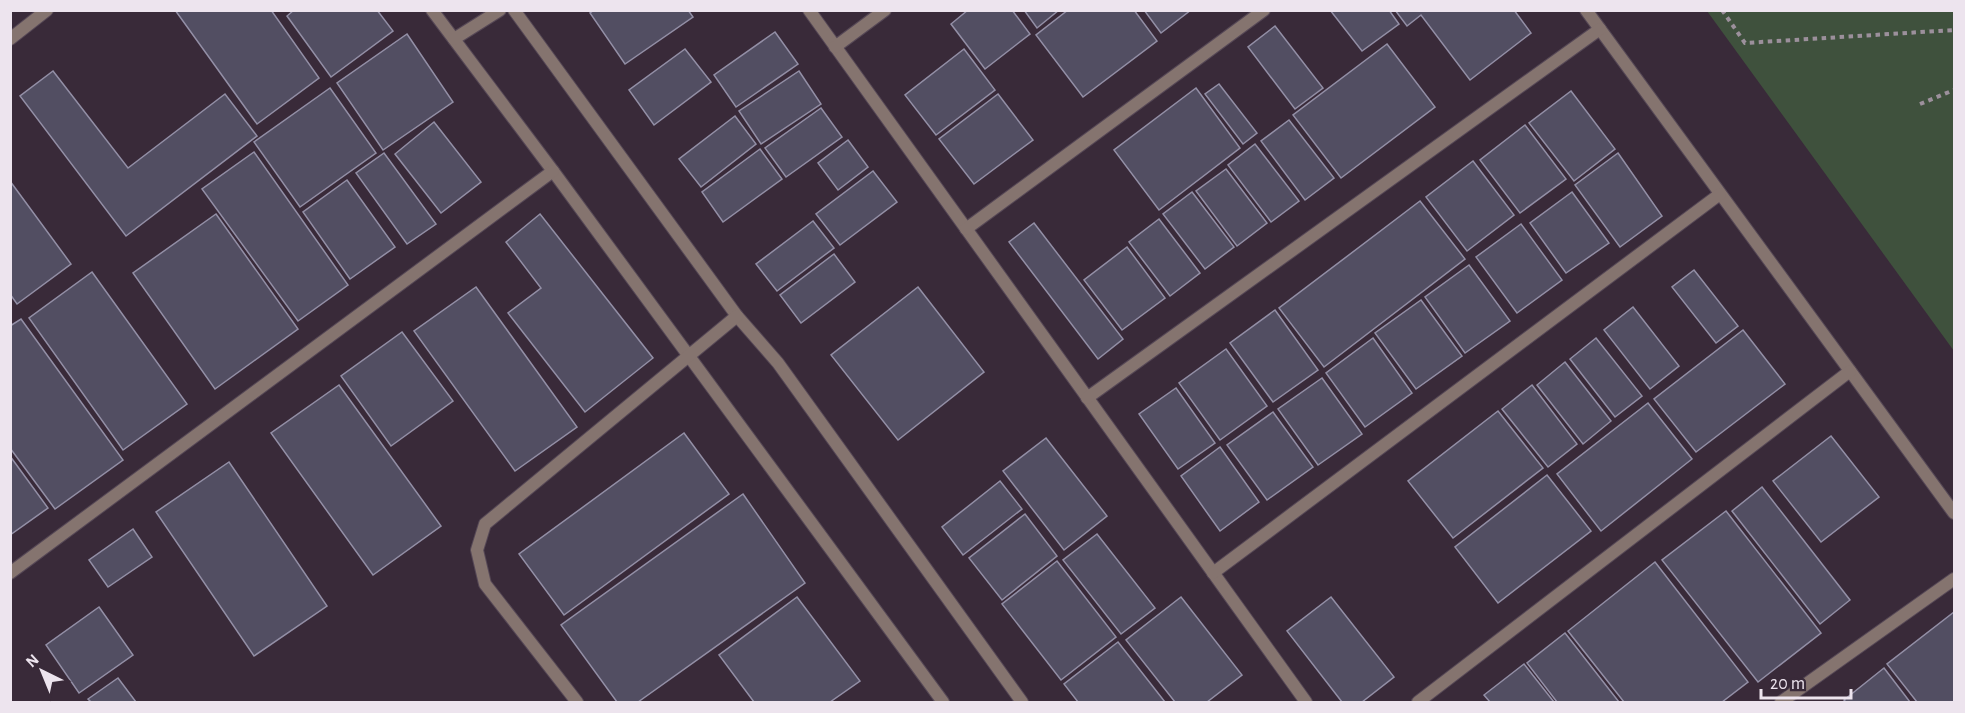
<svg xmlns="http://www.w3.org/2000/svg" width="1965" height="713" font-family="'Alegreya Sans',sans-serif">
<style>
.green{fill:#3f513d}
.building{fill:#524e62;stroke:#938fa6;stroke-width:1.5}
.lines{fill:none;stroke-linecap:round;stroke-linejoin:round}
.minor-casing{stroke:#564856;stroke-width:14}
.path{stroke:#9c909c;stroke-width:4;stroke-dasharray:4.5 4.5;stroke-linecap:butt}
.minor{stroke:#85746f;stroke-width:12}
</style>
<rect width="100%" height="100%" fill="#392a39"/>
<path class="green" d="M1707,11h247v340z"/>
<g class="building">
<path d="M175,10h96l48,68 -62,46z"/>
<path d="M294,10h83l16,21 -62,46 -44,-61z"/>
<path d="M594,10h94l5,7 -68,47 -35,-51z"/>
<path d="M968,10h44l18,24 -45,35 -34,-45z"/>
<path d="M1024,10h35l-22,18z"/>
<path d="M1068,10h66l23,31 -74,56 -47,-62z"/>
<path d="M1144,10h47l-30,23z"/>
<path d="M1330,10h59l10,14 -37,27z"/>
<path d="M1395,10h119l17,23 -61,47 -49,-65 -14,11z"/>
<path d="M1275,26l48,62 -28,21 -47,-62z"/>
<path d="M775,32l23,32 -62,43 -22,-32z"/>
<path d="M407,34l46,68 -70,48 -46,-67z"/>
<path d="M1387,44l48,63 -94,71 -48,-63z"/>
<path d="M685,49l26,33 -57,43 -25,-35z"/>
<path d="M964,49l31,41 -59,45 -31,-40z"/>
<path d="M53,71l75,97 97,-74 32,42 -131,100 -106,-140z"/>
<path d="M799,71l22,33 -60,40 -22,-33z"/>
<path d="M1219,84l38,49 -14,11 -38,-50z"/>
<path d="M330,88l46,65 -76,54 -46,-65z"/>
<path d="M1196,88l44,60 -81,62 -45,-60z"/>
<path d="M1571,91l44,58 -41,32 -45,-58z"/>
<path d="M998,94l35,46 -59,44 -35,-45z"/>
<path d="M821,108l21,29 -56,40 -21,-29z"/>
<path d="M735,116l21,28 -55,43 -22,-28z"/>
<path d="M1289,120l45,58 -29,22 -44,-59z"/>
<path d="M434,122l47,60 -40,31 -46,-59z"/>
<path d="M1525,125l41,54 -46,34 -40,-53z"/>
<path d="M848,140l20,27 -30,23 -20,-27z"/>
<path d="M1255,144l44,57 -28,21 -43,-57z"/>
<path d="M760,149l22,30 -59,43 -21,-30z"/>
<path d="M254,152l94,133 -50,36 -96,-132z"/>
<path d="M384,153l52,71 -29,20 -51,-71z"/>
<path d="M1618,153l44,63 -42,31 -45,-62z"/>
<path d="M1473,161l41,54 -47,36 -41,-54z"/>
<path d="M1226,169l41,54 -30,23 -41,-55z"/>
<path d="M873,171l24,31 -57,43 -24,-31z"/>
<path d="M347,180l48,67 -45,32 -47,-67z"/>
<path d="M10,181l61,83 -54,40 -7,-10z"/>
<path d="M1192,192l42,55 -29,22 -42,-55z"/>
<path d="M1572,192l37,51 -43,30 -36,-50z"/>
<path d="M1420,201l45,58 -141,108 -45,-59z"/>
<path d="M216,214l82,115 -83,60 -82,-116z"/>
<path d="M540,214l113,144 -68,54 -77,-99 33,-25 -35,-46z"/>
<path d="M1159,219l41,54 -30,23 -41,-54z"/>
<path d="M813,221l21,27 -57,43 -21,-27z"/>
<path d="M1034,223l89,116 -25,20 -89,-117z"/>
<path d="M1521,224l41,56 -45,33 -41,-56z"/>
<path d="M1127,247l38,51 -43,32 -38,-50z"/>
<path d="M834,254l21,28 -54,41 -21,-28z"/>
<path d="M1469,265l41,56 -45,32 -40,-56z"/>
<path d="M1694,270l44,56 -22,17 -44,-56z"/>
<path d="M92,272l95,132 -64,46 -94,-132z"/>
<path d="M476,287l101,140 -62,44 -101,-140z"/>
<path d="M918,287l66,85 -86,68 -67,-85z"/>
<path d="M1421,300l41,56 -46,33 -41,-56z"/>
<path d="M1633,307l46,59 -29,23 -46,-59z"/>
<path d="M1275,310l43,60 -45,32 -43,-59z"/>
<path d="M21,319l102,141 -68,49 -45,-61v-122z"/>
<path d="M1743,330l42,54 -89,68 -42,-53z"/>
<path d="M402,332l51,69 -62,45 -50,-70z"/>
<path d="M1373,338l39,55 -47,34 -39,-54z"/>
<path d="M1596,338l46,58 -27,21 -45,-58z"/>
<path d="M1226,349l41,57 -47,34 -41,-57z"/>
<path d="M1565,362l46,59 -28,23 -46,-59z"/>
<path d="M1322,378l40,56 -44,31 -40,-56z"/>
<path d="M339,385l102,141 -68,49 -102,-142z"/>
<path d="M1532,385l45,59 -29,23 -46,-58z"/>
<path d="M1176,388l39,55 -37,26 -39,-55z"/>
<path d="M1648,403l44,56 -91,72 -44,-57z"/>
<path d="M1498,411l45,57 -90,70 -45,-57z"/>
<path d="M1273,412l40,55 -46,33 -40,-55z"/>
<path d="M684,433l45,61 -165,121 -45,-61z"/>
<path d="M1831,436l48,61 -58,45 -48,-61z"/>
<path d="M1046,438l61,78 -43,34 -61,-79z"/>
<path d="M1220,447l39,55 -39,29 -39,-55z"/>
<path d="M10,456l38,52 -38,27z"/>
<path d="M229,462l98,144 -73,50 -98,-144z"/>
<path d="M1547,475l44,56 -93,72 -43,-56z"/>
<path d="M1000,481l22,28 -59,46 -21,-28z"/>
<path d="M1762,487l88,113 -30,24 -88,-113z"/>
<path d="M743,494l62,89 -167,119h-21l-56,-77z"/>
<path d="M1726,511l95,122 -63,49 -96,-122z"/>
<path d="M1025,514l32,42 -55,44 -33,-42z"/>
<path d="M133,529l19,28 -44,30 -19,-27z"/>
<path d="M1097,534l58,74 -34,26 -58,-74z"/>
<path d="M1057,561l59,76 -55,43 -59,-76z"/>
<path d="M1655,562l93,120 -26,20h-98l-56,-71z"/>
<path d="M797,597l63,84 -30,21h-76l-35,-47z"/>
<path d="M1181,597l61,78 -35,27h-32l-49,-62z"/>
<path d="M1331,597l63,80 -32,25h-20l-55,-71z"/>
<path d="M99,607l34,48 -54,38 -33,-48z"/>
<path d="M1954,612v90h-37l-30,-38z"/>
<path d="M1565,633l54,69h-62l-30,-39z"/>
<path d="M1118,642l47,60h-87l-14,-18z"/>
<path d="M1524,664l30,38h-64l-6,-7z"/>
<path d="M1884,668l26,34h-64l-2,-2z"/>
<path d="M118,678l18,24h-45l-3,-3z"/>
</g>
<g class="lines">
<defs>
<g id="minor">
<path d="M432,10l121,161 390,531"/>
<path d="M514,10l223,306 41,47 244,339"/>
<path d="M809,10l497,692"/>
<path d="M1586,10l368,503"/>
<path d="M10,39l37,-29"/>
<path d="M454,39l46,-29"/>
<path d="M835,47l50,-37"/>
<path d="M966,229l298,-219"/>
<path d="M1087,398l513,-369"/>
<path d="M10,573l543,-402"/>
<path d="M1213,573l507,-379"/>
<path d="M577,702l-92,-118 -8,-34 8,-26 252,-208"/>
<path d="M1418,702l432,-331"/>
<path d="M1781,702l173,-123"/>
</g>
</defs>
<use href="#minor" class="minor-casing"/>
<g class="path">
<path d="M1722,10l23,33 209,-13"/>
<path d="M1920,104l34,-14"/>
</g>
<use href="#minor" class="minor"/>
</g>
<rect width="1965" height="713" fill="none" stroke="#ede4ee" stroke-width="24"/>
<g transform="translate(42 671) rotate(317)" stroke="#392a39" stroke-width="4.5" paint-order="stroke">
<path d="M0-4.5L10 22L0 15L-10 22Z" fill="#ede4ee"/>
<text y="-9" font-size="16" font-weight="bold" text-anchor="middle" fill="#ede4ee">N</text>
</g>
<path d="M1761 689v9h90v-9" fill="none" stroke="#ede4ee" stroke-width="3"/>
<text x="1770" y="689" font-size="18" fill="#ede4ee" stroke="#392a39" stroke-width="4.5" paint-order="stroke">20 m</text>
</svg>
